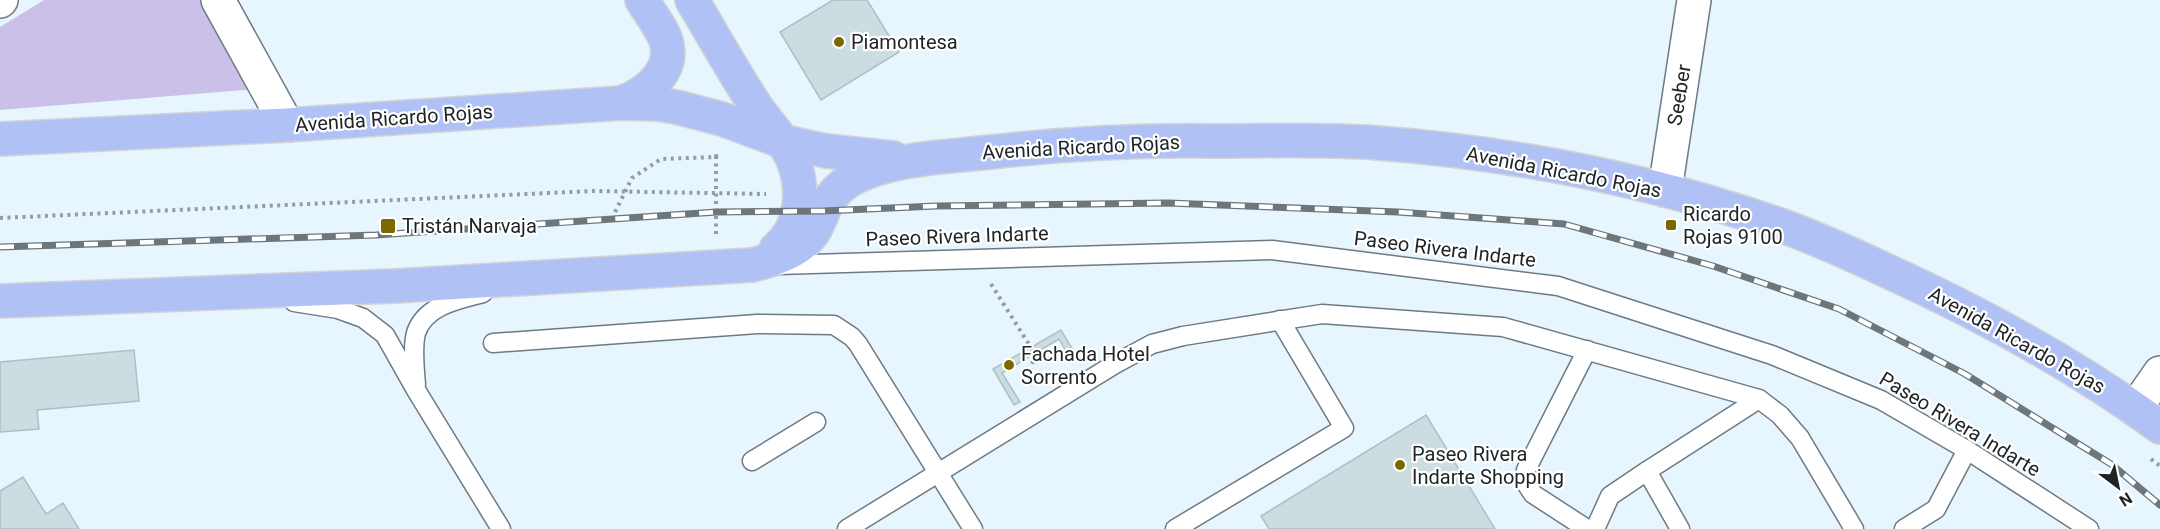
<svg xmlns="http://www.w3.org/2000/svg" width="2160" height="529" font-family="Roboto,sans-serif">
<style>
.green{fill:#cac0e8}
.building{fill:#cbdde1;stroke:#aec0c3;stroke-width:1.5}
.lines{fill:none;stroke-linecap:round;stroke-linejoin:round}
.lane-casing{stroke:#6e7a83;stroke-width:21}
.street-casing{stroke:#6e7a83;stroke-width:36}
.primary-casing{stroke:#d2d3d4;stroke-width:36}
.path{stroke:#929ca3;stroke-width:4;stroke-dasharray:3 4.5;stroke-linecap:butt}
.lane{stroke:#fff;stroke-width:18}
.street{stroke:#fff;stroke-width:33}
.primary{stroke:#afc1f5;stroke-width:33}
.rail-casing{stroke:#6d767b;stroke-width:7}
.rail{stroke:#fff;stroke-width:4.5;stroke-dasharray:14;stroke-linecap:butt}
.poi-dot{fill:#7b6900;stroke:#fff;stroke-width:2}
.labels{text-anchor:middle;stroke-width:4.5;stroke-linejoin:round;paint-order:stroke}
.poi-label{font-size:20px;fill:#1e2326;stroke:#fff;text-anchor:start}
.street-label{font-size:20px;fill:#1e2326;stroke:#fff}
</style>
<rect width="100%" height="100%" fill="#e7f5ff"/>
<path class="green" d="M44,0h160l52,89 -256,21v-83z"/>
<g class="building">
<path d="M833,0h34l32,52 -78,48 -41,-68z"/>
<path d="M1061,330l16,27 -6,3 -12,-21 -57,34 18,29 -6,3 -21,-36z"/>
<path d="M134,350l5,51 -102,9 2,19 -39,3v-70z"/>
<path d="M1426,415l69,114h-226l-8,-13z"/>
<path d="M23,477l23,37 17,-11 16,26h-79v-38z"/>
</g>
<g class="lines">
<defs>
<g id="lane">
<path d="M778,265l494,-15 286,36 214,69 109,45 86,50 122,79"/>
<path d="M294,302l44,7 25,9 22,17 31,55 85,139"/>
<path d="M493,343l264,-19 77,1 18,12 6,7 115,185"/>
<path d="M416,385c-1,-16 -4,-36 0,-52 9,-28 44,-34 67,-40"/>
<path d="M752,461l64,-39"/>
<path d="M847,529l268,-165 37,-20 31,-8 139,-22 181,13 256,72 21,16 20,23 54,91"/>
<path d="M1175,529l169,-101 -64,-108"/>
<path d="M1587,529l-54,-35 -6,-9 -1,-15 61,-120"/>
<path d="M1595,529l15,-33 37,-25"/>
<path d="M1680,529l-33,-58 112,-72"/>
<path d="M1904,529l32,-20 31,-59"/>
</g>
<g id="street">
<path d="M218,0l69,125"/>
<path d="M0,1l1,-1"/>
<path d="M1665,190l29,-190"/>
<path d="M2135,409l25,-36"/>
</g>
<g id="primary">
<path d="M692,0c22,37 43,75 67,111 11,15 27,31 34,49 12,29 9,68 -17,89"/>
<path d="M621,103c22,-8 52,-29 46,-58 -2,-13 -18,-33 -25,-45"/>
<path d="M0,139l287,-14 334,-22 36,1 19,3 46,12 59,22 45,10 67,7"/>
<path d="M0,301l395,-15 357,-21c21,-5 46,-13 60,-31 6,-8 9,-18 13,-27 13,-25 35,-34 61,-41 34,-9 70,-10 105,-14 73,-8 146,-12 220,-11 55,0 111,-2 167,2 133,10 267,36 393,79 38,13 76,30 112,47 97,44 191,95 277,158"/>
</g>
</defs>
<use href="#lane" class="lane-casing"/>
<use href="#street" class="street-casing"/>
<use href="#primary" class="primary-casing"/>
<g class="path">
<path d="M615,212l17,-34 29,-19 55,-2 1,-6"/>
<path d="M0,218l593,-27 173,3"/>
<path d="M716,234v-77"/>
<path d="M991,284l44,70 -6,21 1,11"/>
<path d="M2151,459l9,7"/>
</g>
<use href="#lane" class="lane"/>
<use href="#street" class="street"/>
<use href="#primary" class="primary"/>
<defs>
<path id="rail" d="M0,247l376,-12 341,-23 106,-1 113,-5 232,-3 230,9 166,12 149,42 126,43 126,65 146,90 49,41"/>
</defs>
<use href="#rail" class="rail-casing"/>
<use href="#rail" class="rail"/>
</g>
<g class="poi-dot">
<circle cx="839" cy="42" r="6"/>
<rect x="1665" y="219" width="12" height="12" rx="3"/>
<rect x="380" y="218" width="16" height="16" rx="3"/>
<circle cx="1009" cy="365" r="6"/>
<circle cx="1400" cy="465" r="6"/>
</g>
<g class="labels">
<g class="poi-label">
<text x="851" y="49">Piamontesa</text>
<text x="1683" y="221">Ricardo<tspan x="1683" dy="23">Rojas 9100</tspan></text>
<text x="402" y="233">Tristán Narvaja</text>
<text x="1021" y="361">Fachada Hotel<tspan x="1021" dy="23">Sorrento</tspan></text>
<text x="1412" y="461">Paseo Rivera<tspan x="1412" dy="23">Indarte Shopping</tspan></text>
</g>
<g class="street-label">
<text transform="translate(1679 95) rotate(-81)" y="7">Seeber</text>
<text transform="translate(394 118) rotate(-4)" y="7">Avenida Ricardo Rojas</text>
<text transform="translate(1081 147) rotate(-3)" y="7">Avenida Ricardo Rojas</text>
<text transform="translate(1564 172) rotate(11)" y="7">Avenida Ricardo Rojas</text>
<text transform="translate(957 236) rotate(-2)" y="7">Paseo Rivera Indarte</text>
<text transform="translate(1445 249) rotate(7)" y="7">Paseo Rivera Indarte</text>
<text transform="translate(2017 340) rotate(29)" y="7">Avenida Ricardo Rojas</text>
<text transform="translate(1960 424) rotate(31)" y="7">Paseo Rivera Indarte</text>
</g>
</g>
<g transform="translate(2118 487) rotate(148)" stroke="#ffffff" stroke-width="4.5" paint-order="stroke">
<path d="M0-4.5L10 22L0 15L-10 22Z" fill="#1e2326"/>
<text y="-9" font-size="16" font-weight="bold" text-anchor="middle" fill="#1e2326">N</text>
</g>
</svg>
